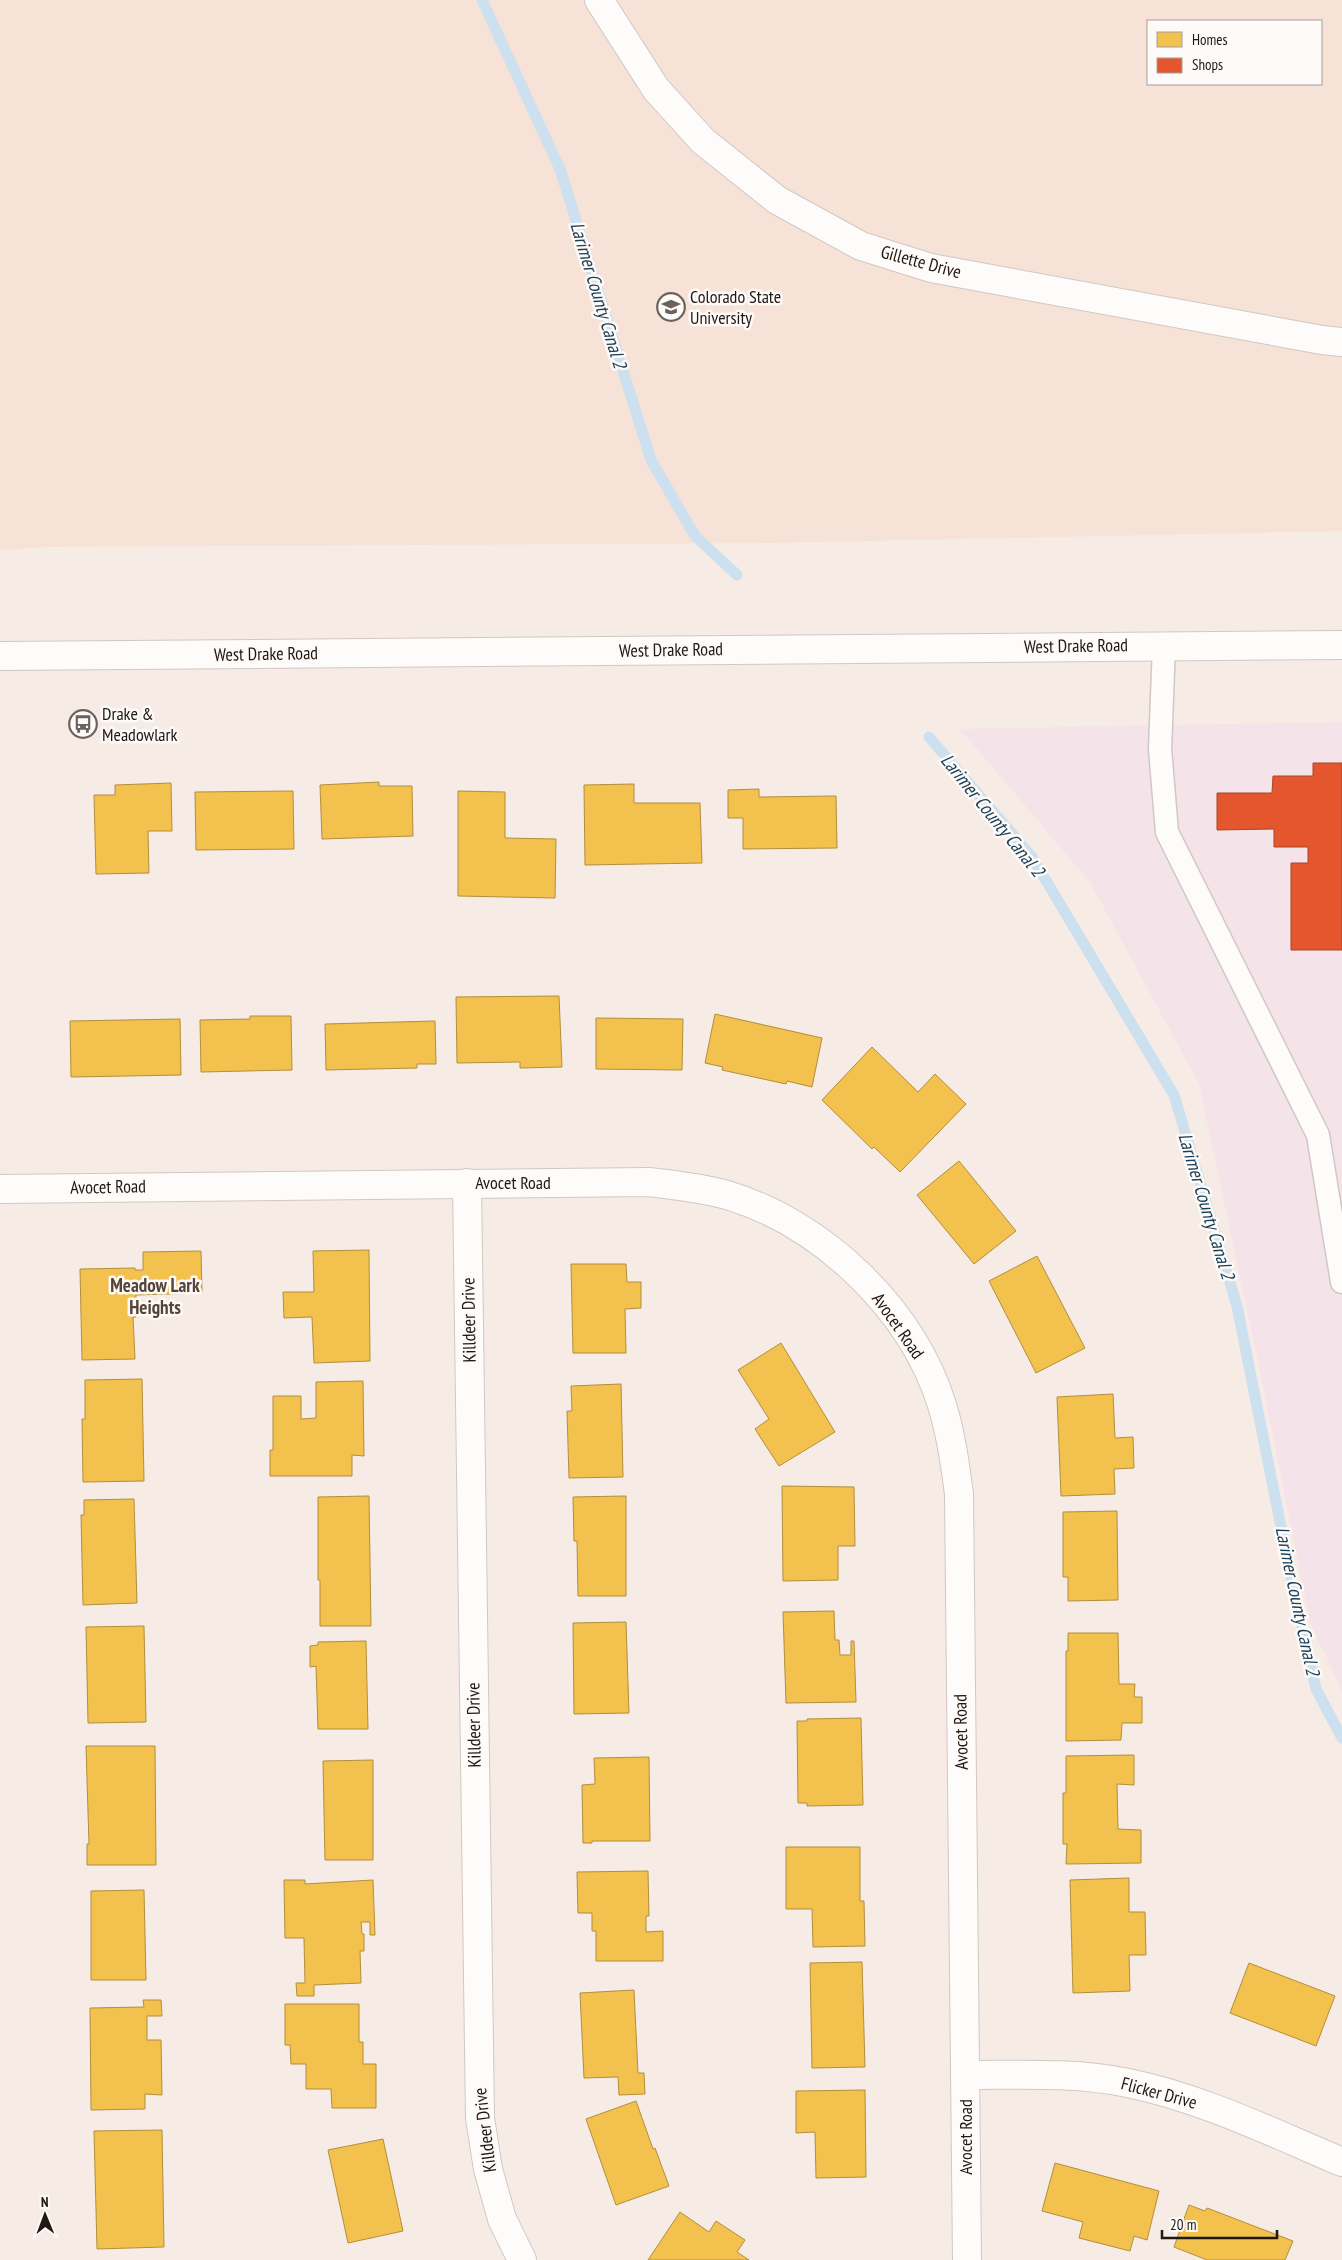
<svg xmlns="http://www.w3.org/2000/svg" width="1342" height="2260" font-family="'PT Sans Narrow',sans-serif">
<style>
.commercial{fill:#f4e3e8}
.built{fill:#f6e2d6;fill-rule:evenodd}
.homes{fill:#f2c14e;stroke:#b38e3c}
.shops{fill:#e4572e;stroke:#a94426}
.lines{fill:none;stroke-linecap:round;stroke-linejoin:round}
.stream{stroke:#cce0ef;stroke-width:11}
.service-casing{stroke:#d1c8c3;stroke-width:25}
.minor-casing{stroke:#d1c8c3;stroke-width:30}
.primary-casing{stroke:#d1c8c3;stroke-width:30}
.service{stroke:#fefcfb;stroke-width:22}
.minor{stroke:#fefcfb;stroke-width:28}
.primary{stroke:#fefcfb;stroke-width:28}
.labels{text-anchor:middle;stroke-width:5;stroke-linejoin:round;paint-order:stroke}
.street-label{font-size:18px;fill:#1f1813;stroke:#fefaf8}
.poi-label{font-size:18px;fill:#1f1813;stroke:#fefaf8;text-anchor:start}
.water-label{font-size:19px;font-style:italic;fill:#1b4059;stroke:#fefaf8}
.neighbourhood-label{font-size:19px;font-weight:bold;fill:#55443a;stroke:#fefaf8}
</style>
<rect width="100%" height="100%" fill="#f6ebe5"/>
<path class="commercial" d="M1342,722v969l-32,-69 -52,-261 -59,-277 -109,-202 -130,-153z"/>
<path class="built" d="M0,0h1342v531l-571,12 -726,4 -45,3zM1148,21h173v63h-173z"/>
<g class="homes">
<path d="M379,782v4h33l1,50 -91,3 -2,-54z"/>
<path d="M171,783l1,48h-24l1,42 -53,1 -2,-79h21v-10z"/>
<path d="M634,784v19h66l2,60 -117,2 -1,-80z"/>
<path d="M759,789v8l77,-1 1,52 -94,1v-31h-15v-28z"/>
<path d="M293,791l1,58 -98,1 -1,-58z"/>
<path d="M458,791l47,1v46l51,1 -1,59 -97,-2z"/>
<path d="M559,996l3,71 -42,1v-6l-63,1 -1,-66z"/>
<path d="M715,1014l107,24 -10,49 -25,-6 -1,3 -64,-14 1,-3 -18,-4z"/>
<path d="M250,1016h41l1,54 -91,2 -1,-52 50,-1z"/>
<path d="M596,1018l87,1 -1,51 -86,-1z"/>
<path d="M180,1019l1,56 -110,2 -1,-56z"/>
<path d="M435,1021l1,43h-19v4l-91,2 -1,-46z"/>
<path d="M872,1047l46,45 17,-18 31,30 -66,68 -26,-25 -2,2 -50,-49z"/>
<path d="M959,1161l57,70 -42,33 -57,-69z"/>
<path d="M369,1250l1,111 -56,2 -2,-46 -28,1 -1,-26h31l-1,-41z"/>
<path d="M201,1251l1,42 -66,2v22h-3l2,42 -53,1 -2,-91 55,-1v2h8v-18z"/>
<path d="M1037,1256l48,92 -49,25 -47,-92z"/>
<path d="M571,1264h55l1,18h14v26l-16,1 1,44h-53z"/>
<path d="M781,1343l54,89 -56,34 -24,-37 14,-10 -31,-49z"/>
<path d="M142,1379l2,102 -61,1 -1,-63h3v-39z"/>
<path d="M363,1381l1,75 -12,-1v21h-82v-26h3v-54h28v23l15,-1v-36z"/>
<path d="M621,1384l2,93 -54,1 -2,-67h5l-1,-25z"/>
<path d="M1113,1394l2,44 18,-1 1,31 -20,1 1,25 -54,2 -4,-99z"/>
<path d="M782,1486l72,1 1,59h-17v34l-55,1z"/>
<path d="M369,1496l2,130h-51v-46h-2v-83z"/>
<path d="M626,1496v100h-48l-1,-55h-3l-1,-44z"/>
<path d="M134,1499l3,104 -54,2 -2,-90h3v-15z"/>
<path d="M1117,1511l1,89 -50,1v-24h-5v-65z"/>
<path d="M834,1611l1,29h4l1,15h11v-14h3l2,61 -70,1 -3,-91z"/>
<path d="M626,1622l3,91 -55,1 -1,-91z"/>
<path d="M144,1626l2,96 -58,1 -2,-96z"/>
<path d="M1068,1633h50l1,51h16l-1,13h8v26h-20l-1,17 -55,1v-90h2z"/>
<path d="M366,1641l2,88h-50l-2,-63 -6,1v-21l8,-1v-3z"/>
<path d="M861,1718l2,87 -56,1v-3h-9l-1,-82h10v-2z"/>
<path d="M86,1746h69l1,119h-69v-21h2z"/>
<path d="M1134,1755v30l-17,-1 1,45 23,1v33l-75,1 1,-20h-4v-51h3v-37z"/>
<path d="M649,1757l1,84h-58v2h-9l-1,-58 13,-1 -1,-26z"/>
<path d="M373,1760v100h-48l-2,-99z"/>
<path d="M786,1847h74v54h4l1,45 -52,1 -1,-38h-26z"/>
<path d="M648,1871l1,45h-3v16l17,-1v30h-67v-30h-4v-18h-14l-1,-41z"/>
<path d="M1129,1878v34h16l1,43h-17l1,36 -57,2 -3,-113z"/>
<path d="M284,1880h21v4l68,-4 2,55h-5v-13h-9l1,12h2v17h-4l1,32 -47,2v11h-17l-1,-13h9l-1,-45h-19z"/>
<path d="M144,1890l2,90h-55v-89z"/>
<path d="M862,1962l3,105 -53,1 -2,-105z"/>
<path d="M1249,1963l86,33 -19,50 -86,-33z"/>
<path d="M634,1990l4,83h6l1,21 -26,1 -1,-18 -34,1 -4,-85z"/>
<path d="M143,2000h18l1,16h-15v24h14l1,55 -17,-1v15l-54,1 -1,-102 54,-1z"/>
<path d="M285,2004h74v38h4v22h13v44h-44l-1,-19h-25v-25h-15l-1,-19h-5z"/>
<path d="M865,2090l1,87 -50,1 -1,-46 -19,1v-42z"/>
<path d="M636,2101l17,48 2,-1 14,38 -53,19 -30,-86z"/>
<path d="M162,2130l2,117 -67,2 -3,-118z"/>
<path d="M383,2139l20,92 -55,12 -20,-93z"/>
<path d="M1055,2163l104,28 -12,49 -13,-4 -4,15 -51,-13 4,-16 -41,-11z"/>
<path d="M1189,2205l16,6 2,-3 86,33 -8,19h-78l-33,-13z"/>
<path d="M680,2212l29,20 7,-11 29,19 -8,12 12,8h-101z"/>
</g>
<path class="shops" d="M1313,763h29v187h-51v-87h17v-16h-34v-18l-57,1v-37h55l1,-17h40z"/>
<g class="lines">
<g class="stream">
<path d="M482,0l78,169 91,291 44,76 42,39"/>
<path d="M929,737l103,120 142,238 63,211 52,261 27,122 26,49"/>
</g>
<defs>
<path id="service" d="M1164,645l-4,104 7,83 151,303 24,147"/>
<g id="minor">
<path d="M599,0l57,89 47,52 74,59 84,46 70,22 391,72 20,2"/>
<path d="M467,1183l13,935 8,51 14,50 20,41"/>
<path d="M0,1189l649,-7c26,3 53,6 78,13 96,29 185,114 215,210 9,29 13,59 17,89l8,766"/>
<path d="M965,2075c55,0 109,-3 163,8 74,15 145,50 214,79"/>
</g>
<path id="primary" d="M0,656l1342,-11"/>
</defs>
<use href="#service" class="service-casing"/>
<use href="#minor" class="minor-casing"/>
<use href="#primary" class="primary-casing"/>
<use href="#service" class="service"/>
<use href="#minor" class="minor"/>
<use href="#primary" class="primary"/>
</g>
<defs>
<symbol id="university-ring" viewBox="-11 -11 22 22"><circle r="9.5" fill="#fefaf8" stroke="#6a625c" stroke-width="1.5"/><path d="M0-5L7-2L0 1L-7-2ZM-4 1L0 2.5L4 1V4Q0 6-4 4Z" fill="#6a625c"/></symbol>
<symbol id="bus-ring" viewBox="-11 -11 22 22"><circle r="9.5" fill="#fefaf8" stroke="#6a625c" stroke-width="1.5"/><path d="M-5-6H5V4H4V6H2V4H-2V6H-4V4H-5ZM-3.5-4V0h7V-4ZM-3.5 1.2v1.5H-2V1.2ZM2 1.2v1.5H3.5V1.2Z" fill="#6a625c"/></symbol>
</defs>
<g fill-rule="evenodd">
<use href="#university-ring" x="655" y="291" width="32" height="32"/>
<use href="#bus-ring" x="67" y="708" width="32" height="32"/>
</g>
<g class="labels">
<g class="street-label">
<text transform="translate(921 262) rotate(15)" y="6">Gillette Drive</text>
<text transform="translate(1076 646) rotate(-1)" y="6">West Drake Road</text>
<text transform="translate(671 650) rotate(-1)" y="6">West Drake Road</text>
<text transform="translate(266 654) rotate(-1)" y="6">West Drake Road</text>
<text x="513" y="1189">Avocet Road</text>
<text transform="translate(108 1187) rotate(-1)" y="6">Avocet Road</text>
<text transform="translate(469 1320) rotate(-91)" y="6">Killdeer Drive</text>
<text transform="translate(898 1326) rotate(55)" y="6">Avocet Road</text>
<text transform="translate(474 1725) rotate(-91)" y="6">Killdeer Drive</text>
<text transform="translate(961 1732) rotate(-91)" y="6">Avocet Road</text>
<text transform="translate(1159 2093) rotate(15)" y="6">Flicker Drive</text>
<text transform="translate(485 2130) rotate(-97)" y="6">Killdeer Drive</text>
<text transform="translate(966 2137) rotate(-90)" y="6">Avocet Road</text>
</g>
<g class="poi-label">
<text x="690" y="303">Colorado State<tspan x="690" dy="21">University</tspan></text>
<text x="102" y="720">Drake &amp;<tspan x="102" dy="21">Meadowlark</tspan></text>
</g>
<g class="water-label">
<text transform="translate(599 295) rotate(73)" y="7">Larimer County Canal 2</text>
<text transform="translate(993 815) rotate(51)" y="7">Larimer County Canal 2</text>
<text transform="translate(1207 1206) rotate(73)" y="7">Larimer County Canal 2</text>
<text transform="translate(1298 1601) rotate(78)" y="7">Larimer County Canal 2</text>
</g>
<g class="neighbourhood-label">
<text x="155" y="1292">Meadow Lark<tspan x="155" dy="22">Heights</tspan></text>
</g>
</g>
<rect x="1147" y="20" width="175" height="65" fill="#fefaf8" stroke="#a5a09c"/>
<rect x="1157" y="32" width="25" height="15" fill="#f2c14e" stroke="#a5a09c"/>
<text x="1192" y="45" font-size="15" fill="#1f1813">Homes</text>
<rect x="1157" y="58" width="25" height="15" fill="#e4572e" stroke="#a5a09c"/>
<text x="1192" y="70" font-size="15" fill="#1f1813">Shops</text>
<g transform="translate(45 2215) rotate(359)" stroke="#fefaf8" stroke-width="4" paint-order="stroke">
<path d="M0-4L9 19L0 12L-9 19Z" fill="#1f1813"/>
<text y="-8" font-size="14" font-weight="bold" text-anchor="middle" fill="#1f1813">N</text>
</g>
<path d="M1162 2230v8h115v-8" fill="none" stroke="#1f1813" stroke-width="2.5"/>
<text x="1170" y="2230" font-size="15" fill="#1f1813" stroke="#fefaf8" stroke-width="4" paint-order="stroke">20 m</text>
</svg>
